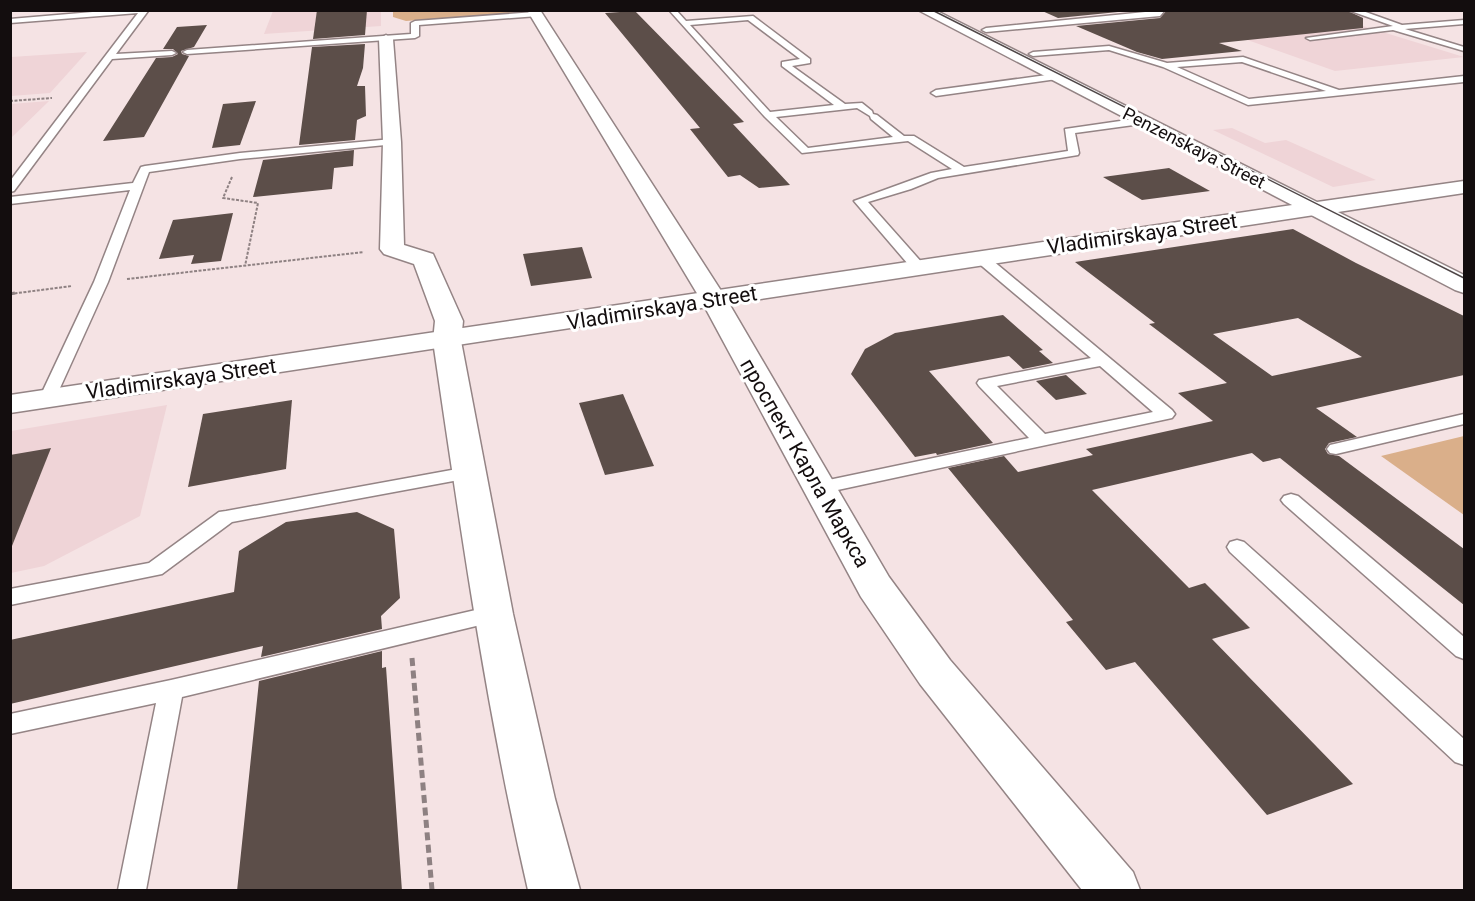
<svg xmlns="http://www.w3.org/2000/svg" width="1475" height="901" font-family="Roboto,sans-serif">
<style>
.built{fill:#efd4d7}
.green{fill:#daaf8a}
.building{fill:#5c4e49;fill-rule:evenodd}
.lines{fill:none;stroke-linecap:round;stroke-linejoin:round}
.service-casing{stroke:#948485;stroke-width:3}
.minor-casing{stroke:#948485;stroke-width:3}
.tertiary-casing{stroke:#948485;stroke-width:3}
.secondary-casing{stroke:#948485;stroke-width:3}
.path-far2{stroke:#8e8182;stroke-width:2;stroke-dasharray:3 1.5;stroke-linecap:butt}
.path-far1{stroke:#8e8182;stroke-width:3;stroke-dasharray:5 3;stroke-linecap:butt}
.path{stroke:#8e8182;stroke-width:5;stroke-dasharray:8 4.5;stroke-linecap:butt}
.service{fill:#fff;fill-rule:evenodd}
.minor{fill:#fff;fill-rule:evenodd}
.tertiary{fill:#fff;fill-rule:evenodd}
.secondary{fill:#fff;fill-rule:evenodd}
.tram{stroke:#504748;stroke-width:1.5}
.labels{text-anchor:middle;stroke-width:6;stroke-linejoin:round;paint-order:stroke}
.far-street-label{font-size:18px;fill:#130d0e;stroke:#fff}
.street-label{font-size:21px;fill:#130d0e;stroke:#fff}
</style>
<rect width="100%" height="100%" fill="#f5e3e4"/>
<g class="built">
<path d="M273,11h108v15l-117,8z"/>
<path d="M1166,11h148l150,46 -129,14z"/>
<path d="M87,52l-37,41 -39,3v-39z"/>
<path d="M49,101l-38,37v-34z"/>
<path d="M1232,128l33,15 21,-3 90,40 -43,7 -120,-57z"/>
<path d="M167,405l-27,111 -96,50 -33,7v-142z"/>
</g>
<g class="green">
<path d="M518,10l2,3 -114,8 -13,-4v-6z"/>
<path d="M1464,436v79l-83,-59z"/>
</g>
<g class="building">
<path d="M317,10h50l-2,25 -52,4z"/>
<path d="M1040,10h98l-80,8z"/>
<path d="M1167,10h179l17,8v10l-144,15 23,8 -80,8 -25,-7 -61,-26 84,-8z"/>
<path d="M635,11l109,111 -11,2 57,61 -31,3 -19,-13 -12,2 -38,-48 10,-1 -95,-115z"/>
<path d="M207,25l-13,22 -13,4 1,3 7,2 -45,81 -41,4 53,-83 16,-1 6,-3 -5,-5h-10l14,-22z"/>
<path d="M365,44l-2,24 -6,18h8l1,30 -9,4 -2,20 -56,5 13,-98z"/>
<path d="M256,101l-16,44 -28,3 11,-44z"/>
<path d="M354,150l-1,16 -19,2 -2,21 -79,8 10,-37z"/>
<path d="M1169,168l41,23 -68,9 -39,-23z"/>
<path d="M233,213l-12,48 -30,3 3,-9 -35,4 14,-39z"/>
<path d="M1293,229l63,34 108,53v59l-148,33 41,29 -28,6 -4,6 3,5 11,2 125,93v56l-184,-147 -17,4 -11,-9 -160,37 97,98 16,-5 45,45 -38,11 141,145 -86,31 -132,-153 -29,8 -40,-48 7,-2 -125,-152 56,-12 14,16 75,-17 -7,-6 127,-28 -35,-28 49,-10 -78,-59 6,-1 -80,-61zM1298,318l64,39 -90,19 -59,-42z"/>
<path d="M582,247l10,31 -61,8 -8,-32z"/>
<path d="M1003,315l40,35 -4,1 14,12 -30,6 -14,-13 -80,15 64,72 -56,12 -1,-2 -21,4 -64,-83 14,-25 30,-16z"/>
<path d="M1066,375l21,19 -31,6 -20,-19z"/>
<path d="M623,394l31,72 -49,9 -26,-72z"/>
<path d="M292,400l-6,69 -98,18 15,-73z"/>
<path d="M51,448l-39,98h-2v-91z"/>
<path d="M357,512l37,17 6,69 -19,18 1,13 -121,28 2,-11 -253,58v-64l224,-48 5,-41 47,-29z"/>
<path d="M382,651v17l4,-1 16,224h-165l22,-210z"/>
</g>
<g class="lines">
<defs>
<g id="service">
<path d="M116,10l32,1 -32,43 56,-3 4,2 -4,2 -60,4 -98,132 -4,1v-11l128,-168 -128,10v-4z"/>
<path d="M669,10h7l10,11 67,-5 57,43v4l-18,3 53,38 17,-1 10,8 1,3 4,1 27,21h10l50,31 104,-16 -3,-22 76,-11 5,3 -5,3 -66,9 4,20 -1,2 -140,23 -27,11 -43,13 56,63 2,3 -2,3h-10l-60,-70 77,-28 21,-4 -44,-28 -106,12 -37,-36zM748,20l52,39 -18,3v4l52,39 -64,7 -80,-87zM857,108l13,8 1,3 22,18 -85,11 -32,-31z"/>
<path d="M1165,10l-5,6 -174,16 -4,-2 4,-2z"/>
<path d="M1348,10h12l42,15 62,-5v4l-59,5 59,18v4l-71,-21 -83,10 -4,-2 87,-12z"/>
<path d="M535,12l3,4 -119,9v11l-4,2 -228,16 -4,-2 4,-2 224,-16v-11l4,-2z"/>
<path d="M1109,46l58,17 76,-6 96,33 125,-14v6l-216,23 -85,-38 -54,-17 -76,6 -4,-2 4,-2zM1242,62l84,29 -77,8 -72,-32z"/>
<path d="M1054,74l4,3 -1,2 -121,17 -5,-3 5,-3z"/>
<path d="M392,139l4,1v4l-156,15 -91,13 -41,110 -53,117 -2,4h-12l-2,-4 55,-117 36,-92 -120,14v-7l123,-14 8,-16 4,-1 95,-13z"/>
<path d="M981,254l5,1 186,155 3,4 -3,4 -353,76 -7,-2 -2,-4 2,-4 7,-2 210,-44 -50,-52 -2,-3 2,-3 112,-22 -115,-97 -2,-3 2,-3zM1100,366l53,46 -108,22 -48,-48z"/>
<path d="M1464,414v10l-128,30 -6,-1 -3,-4 3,-4z"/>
<path d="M468,467l7,2 2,4 -2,4 -243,45 -70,52 -152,31v-16l139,-26 70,-51 7,-1z"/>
<path d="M1291,494l7,2 166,141v22l-8,-3 -172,-152 -3,-4 3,-4z"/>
<path d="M1237,540l7,2 220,197v26l-9,-3 -225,-210 -3,-5 3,-5z"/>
<path d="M493,606l8,2 3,6 -3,6 -319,77 -36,193h-28l38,-187 -146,31v-20l161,-34z"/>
</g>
<g id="minor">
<path d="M527,10h13l187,290 162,277 61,83 183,212 7,18h-58l-162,-206 -59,-87 -160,-297z"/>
<path d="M386,35l7,4 8,103 3,103 29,9 30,67 -2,20 52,273 42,185 25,91h-52c-42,-181 -68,-365 -95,-549l2,-20 -21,-57 -30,-10 -4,-5 3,-107 -4,-103z"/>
</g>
<path id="tertiary" d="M1313,202l8,2 3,5 -3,5 -1311,199v-18z"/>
<path id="secondary" d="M918,10h17l382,192 147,-21v12l-126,19 126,63v18l-9,-3z"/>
</defs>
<use href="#service" class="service-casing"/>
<use href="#minor" class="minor-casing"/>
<use href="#tertiary" class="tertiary-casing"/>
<use href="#secondary" class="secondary-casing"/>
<g class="path-far2">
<path d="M10,101l42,-3"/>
<path d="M232,177l-9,21 35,5 -13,63"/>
<path d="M127,279l237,-27"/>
<path d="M10,294l62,-8"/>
</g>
<path class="path-far1" d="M10,294l5,-1"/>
<path class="path" d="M412,658l20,232"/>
<use href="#service" class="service"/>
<use href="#minor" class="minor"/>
<use href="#tertiary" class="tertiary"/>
<use href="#secondary" class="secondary"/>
<path class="tram" d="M932,10l532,268"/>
</g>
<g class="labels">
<g class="far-street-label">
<text transform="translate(1194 148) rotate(27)" y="6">Penzenskaya Street</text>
</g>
<g class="street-label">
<text transform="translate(1142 234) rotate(-8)" y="7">Vladimirskaya Street</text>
<text transform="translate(662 308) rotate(-9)" y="7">Vladimirskaya Street</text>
<text transform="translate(181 379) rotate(-8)" y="7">Vladimirskaya Street</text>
<text transform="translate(805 463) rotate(60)" y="7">проспект Карла Маркса</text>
</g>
</g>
<rect width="1475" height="901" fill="none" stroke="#130d0e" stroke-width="24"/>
</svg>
